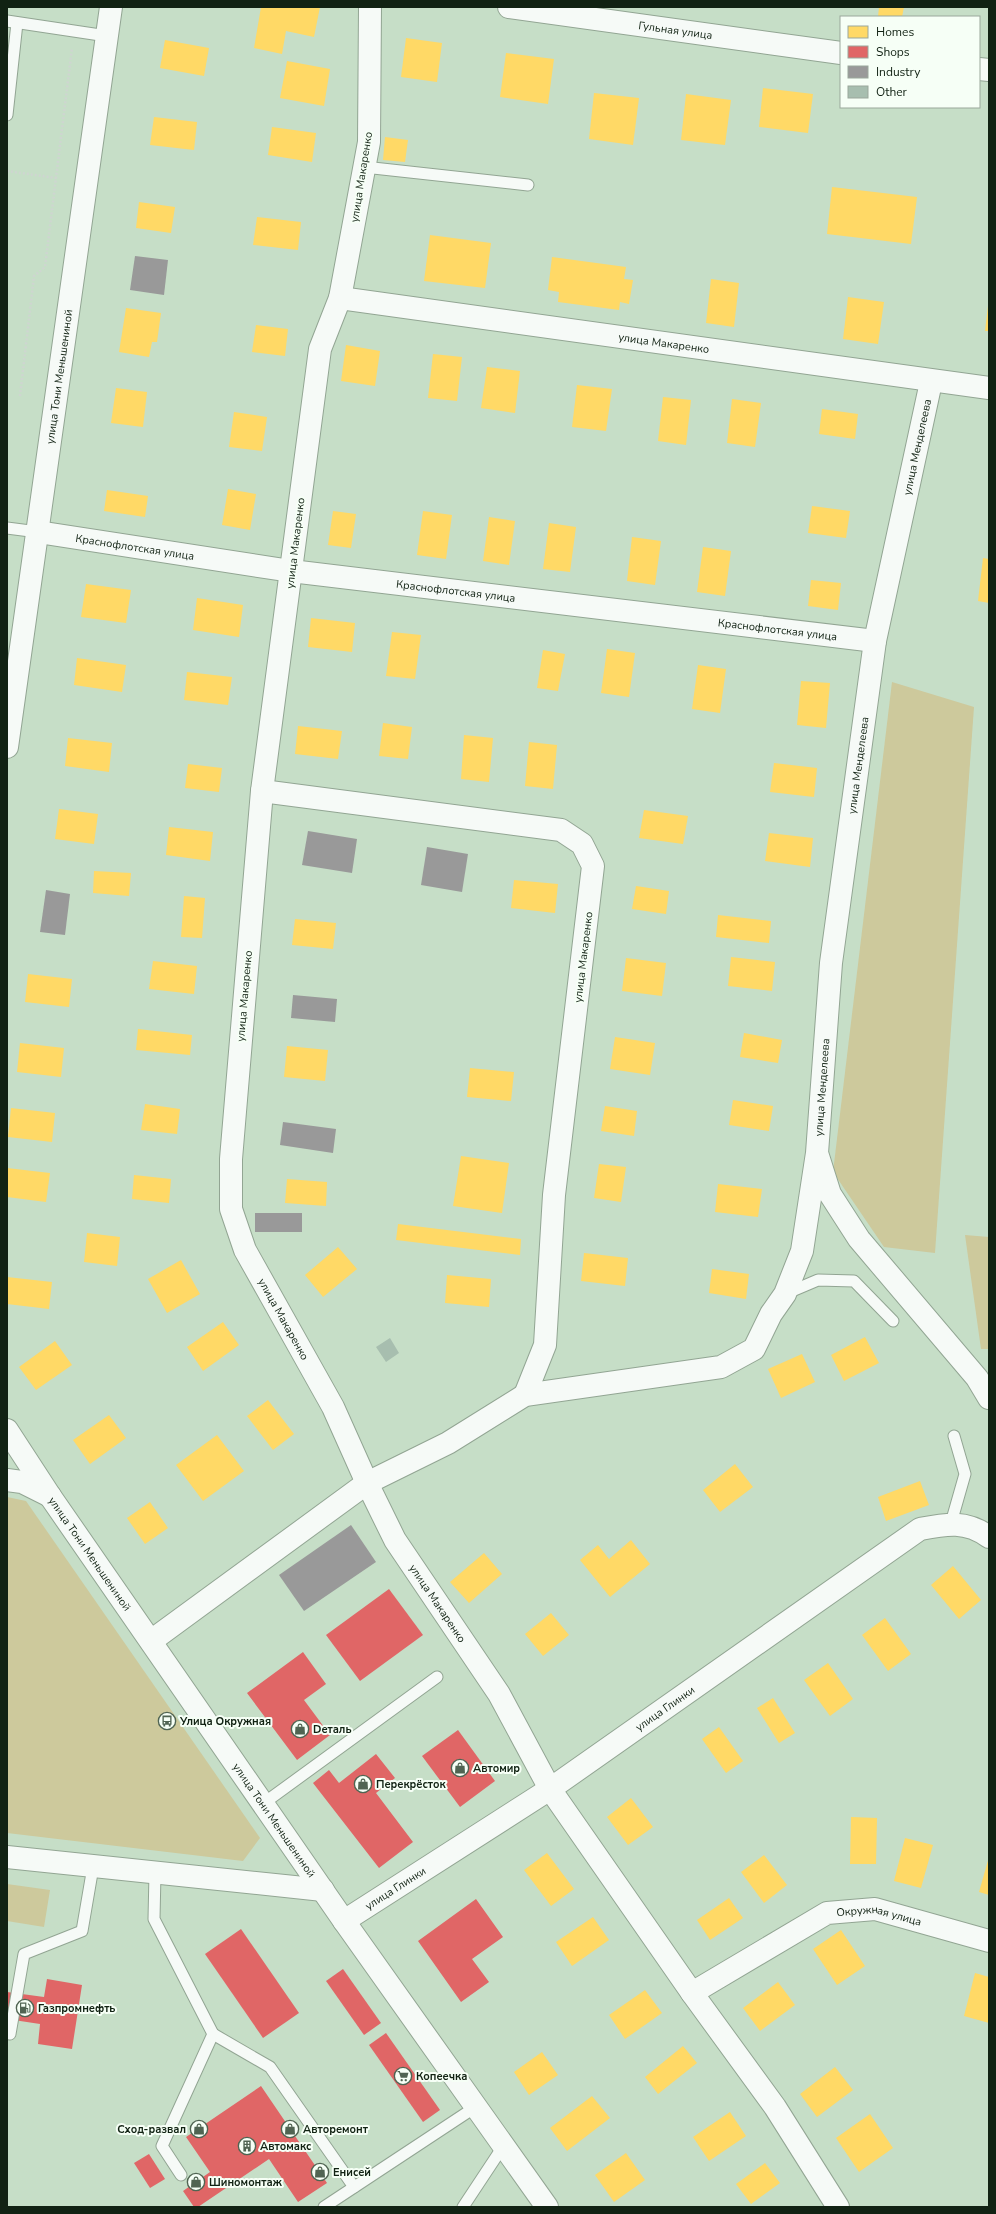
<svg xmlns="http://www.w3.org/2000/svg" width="996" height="2214" font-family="'Nunito Sans',sans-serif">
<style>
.green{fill:#cdc99c}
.homes{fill:#ffd966}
.shops{fill:#e06666}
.industry{fill:#999}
.building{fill:#a7beaf}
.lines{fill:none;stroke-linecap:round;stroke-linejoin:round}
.lane-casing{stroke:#92a593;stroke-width:13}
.street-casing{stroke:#92a593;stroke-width:24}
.secondary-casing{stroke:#92a593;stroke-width:24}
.path{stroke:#ced6d0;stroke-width:2.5;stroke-dasharray:2 2;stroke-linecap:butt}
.lane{stroke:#f6faf7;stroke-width:11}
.street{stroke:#f6faf7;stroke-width:22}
.secondary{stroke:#f6faf7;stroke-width:22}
.labels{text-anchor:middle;stroke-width:4;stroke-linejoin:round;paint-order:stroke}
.street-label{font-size:11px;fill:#112213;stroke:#f6fff6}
.poi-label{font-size:11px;font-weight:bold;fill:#112213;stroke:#f6fff6;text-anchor:start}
</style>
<rect width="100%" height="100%" fill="#c6dec7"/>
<g class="green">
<path d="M892,682l82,25 -39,546 -51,-6 -51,-75z"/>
<path d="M965,1235l24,2v112h-8z"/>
<path d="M7,1497l19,4 234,337 -17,23 -236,-28z"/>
<path d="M7,1884l43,6 -6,37 -37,-6z"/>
</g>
<g class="homes">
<path d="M261,7h59l-6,30 -28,-6 -4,23 -28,-6z"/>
<path d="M879,7h25l-2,10h-24z"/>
<path d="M406,38l36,5 -5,39 -36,-5z"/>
<path d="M165,40l44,8 -5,28 -44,-8z"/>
<path d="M506,53l48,6 -6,45 -48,-7z"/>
<path d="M287,61l43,8 -6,37 -44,-8z"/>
<path d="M763,88l50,6 -5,39 -49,-6z"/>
<path d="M594,93l45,5 -6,47 -44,-6z"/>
<path d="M686,94l45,6 -6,45 -44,-5z"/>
<path d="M154,117l43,5 -3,28 -44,-5z"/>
<path d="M272,127l44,6 -4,29 -44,-7z"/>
<path d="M385,137l23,3 -3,22 -22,-2z"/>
<path d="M832,187l85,10 -6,47 -84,-10z"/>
<path d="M139,202l36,5 -4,26 -35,-5z"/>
<path d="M257,217l44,5 -3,28 -45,-5z"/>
<path d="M430,235l61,8 -6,45 -61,-7z"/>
<path d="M552,257l74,10 -2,12 9,1 -4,24 -9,-2 -1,8 -61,-8 1,-10 -11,-2z"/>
<path d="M711,279l28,4 -5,44 -28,-4z"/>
<path d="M848,297l36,5 -6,42 -35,-5z"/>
<path d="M988,306h1v25h-4z"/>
<path d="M126,308l35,5 -4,29h-5l-3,15 -30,-5z"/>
<path d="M256,325l32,4 -3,27 -33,-4z"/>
<path d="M346,345l34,6 -5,35 -34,-5z"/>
<path d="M433,354l29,3 -5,44 -29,-3z"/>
<path d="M487,367l33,4 -5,42 -34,-5z"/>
<path d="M577,385l35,4 -6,42 -34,-4z"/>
<path d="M116,388l31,4 -4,35 -32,-4z"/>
<path d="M663,397l28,3 -5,45 -28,-4z"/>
<path d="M732,399l29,4 -6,44 -28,-4z"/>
<path d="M822,409l36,5 -3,25 -36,-5z"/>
<path d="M234,412l33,5 -5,34 -33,-4z"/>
<path d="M228,489l28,5 -6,36 -28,-5z"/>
<path d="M107,490l41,6 -3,21 -41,-6z"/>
<path d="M812,506l38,5 -4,27 -38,-5z"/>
<path d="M333,511l23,3 -5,34 -23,-3z"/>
<path d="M423,511l29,4 -6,44 -29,-4z"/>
<path d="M489,517l26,4 -6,44 -26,-4z"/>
<path d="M549,523l27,4 -6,45 -27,-3z"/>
<path d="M632,537l29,4 -6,44 -28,-4z"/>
<path d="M703,547l28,4 -6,45 -28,-4z"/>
<path d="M983,558l6,1v44l-11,-2z"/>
<path d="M811,580l30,3 -3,27 -30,-4z"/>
<path d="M86,584l45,6 -5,33 -45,-6z"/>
<path d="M197,598l46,7 -4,32 -46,-7z"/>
<path d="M311,618l44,5 -3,29 -44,-5z"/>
<path d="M392,632l29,3 -6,44 -29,-3z"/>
<path d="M607,649l28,4 -6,44 -28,-4z"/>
<path d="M543,650l22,4 -7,37 -21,-3z"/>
<path d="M77,658l49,7 -4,27 -48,-7z"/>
<path d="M698,665l28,4 -6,44 -28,-4z"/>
<path d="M187,672l45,5 -4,28 -44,-5z"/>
<path d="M801,681l29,2 -4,45 -29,-3z"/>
<path d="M383,723l29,4 -4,32 -29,-3z"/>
<path d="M298,726l44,5 -4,28 -43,-5z"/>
<path d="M464,735l29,3 -4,44 -28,-3z"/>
<path d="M68,738l44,5 -3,29 -44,-6z"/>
<path d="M529,742l28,3 -4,44 -28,-3z"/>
<path d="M774,763l43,5 -3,29 -44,-5z"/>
<path d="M188,764l34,4 -3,24 -34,-4z"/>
<path d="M59,809l39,5 -4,30 -39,-5z"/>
<path d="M644,810l44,6 -5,28 -44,-6z"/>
<path d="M169,827l44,5 -3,29 -44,-6z"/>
<path d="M769,833l44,5 -3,29 -45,-6z"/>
<path d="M94,871l37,2 -2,23 -36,-3z"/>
<path d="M514,880l44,4 -3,29 -44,-5z"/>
<path d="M636,886l33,5 -3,23 -34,-5z"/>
<path d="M184,896l21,2 -3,40 -21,-1z"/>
<path d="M718,915l53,6 -2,22 -53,-6z"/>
<path d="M295,919l41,4 -3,26 -41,-4z"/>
<path d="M731,957l44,5 -3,29 -44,-5z"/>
<path d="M626,958l40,5 -4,33 -40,-5z"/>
<path d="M153,961l44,5 -3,28 -45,-5z"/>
<path d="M28,974l44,5 -3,28 -44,-5z"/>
<path d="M138,1029l54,6 -2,20 -54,-5z"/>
<path d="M744,1033l38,7 -4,23 -38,-6z"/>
<path d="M615,1037l40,6 -5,32 -40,-6z"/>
<path d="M20,1043l44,5 -3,29 -44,-5z"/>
<path d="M287,1046l41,4 -3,31 -41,-4z"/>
<path d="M470,1068l44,4 -3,29 -44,-4z"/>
<path d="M733,1100l40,6 -4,25 -40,-6z"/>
<path d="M145,1104l35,5 -3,25 -36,-4z"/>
<path d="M605,1106l32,5 -3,25 -33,-5z"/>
<path d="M11,1108l44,5 -3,29 -44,-5z"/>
<path d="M461,1156l48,7 -7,50 -49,-7z"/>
<path d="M599,1164l27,3 -5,35 -27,-4z"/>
<path d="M7,1168l43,5 -4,29 -39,-5z"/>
<path d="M134,1175l37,4 -2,24 -37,-4z"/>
<path d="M287,1179l40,3 -1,24 -41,-3z"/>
<path d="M718,1184l44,5 -4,28 -43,-5z"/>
<path d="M398,1224l123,15 -1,16 -124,-15z"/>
<path d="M87,1233l33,4 -3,29 -33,-4z"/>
<path d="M338,1247l19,22 -34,28 -18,-22z"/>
<path d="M584,1253l44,5 -3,28 -44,-5z"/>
<path d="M181,1260l19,34 -33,19 -19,-34z"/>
<path d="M712,1269l37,5 -3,25 -37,-6z"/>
<path d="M447,1275l44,4 -2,28 -44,-4z"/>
<path d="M7,1277l45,5 -3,27 -42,-5z"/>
<path d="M223,1322l16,23 -36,26 -16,-24z"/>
<path d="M865,1337l14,26 -35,18 -13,-26z"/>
<path d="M55,1341l17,24 -36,25 -17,-23z"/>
<path d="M802,1354l13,28 -34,16 -13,-29z"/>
<path d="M268,1400l26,34 -21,16 -26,-34z"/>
<path d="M109,1415l17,23 -36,26 -17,-24z"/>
<path d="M217,1435l27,36 -41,30 -27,-36z"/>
<path d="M735,1464l18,23 -33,25 -17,-22z"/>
<path d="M920,1481l9,24 -43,16 -8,-24z"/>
<path d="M150,1502l18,26 -23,16 -18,-26z"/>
<path d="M631,1540l19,24 -40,33 -30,-37 18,-15 11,14z"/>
<path d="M484,1553l18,21 -33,29 -19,-21z"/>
<path d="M953,1566l28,34 -22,19 -28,-34z"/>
<path d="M551,1613l18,22 -26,21 -18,-22z"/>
<path d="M885,1618l26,36 -23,17 -26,-36z"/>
<path d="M828,1663l25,36 -23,17 -26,-36z"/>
<path d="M773,1698l22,35 -16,10 -22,-35z"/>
<path d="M719,1727l24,34 -17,12 -24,-34z"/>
<path d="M631,1798l22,29 -25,18 -21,-28z"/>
<path d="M851,1817l26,1 -1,46h-26z"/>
<path d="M905,1838l28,7 -12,43 -27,-7z"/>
<path d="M547,1853l27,36 -23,17 -27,-36z"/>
<path d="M764,1855l23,30 -23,18 -23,-31z"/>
<path d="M989,1857v38l-10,-3z"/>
<path d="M729,1898l14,20 -33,22 -13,-20z"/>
<path d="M593,1917l16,23 -37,26 -16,-24z"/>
<path d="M841,1930l24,36 -28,19 -24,-36z"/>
<path d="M975,1973l14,4v46l-25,-7z"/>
<path d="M778,1982l17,23 -35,26 -17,-23z"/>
<path d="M645,1990l17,23 -37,26 -16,-24z"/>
<path d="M683,2046l14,17 -39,31 -13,-17z"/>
<path d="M542,2052l16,23 -29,20 -15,-23z"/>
<path d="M835,2067l18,23 -36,27 -17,-23z"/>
<path d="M592,2096l18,22 -43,33 -17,-23z"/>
<path d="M730,2112l16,24 -37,25 -16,-24z"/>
<path d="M870,2114l23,34 -34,24 -23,-34z"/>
<path d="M626,2153l19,27 -31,22 -19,-27z"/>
<path d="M765,2163l15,20 -29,21 -15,-20z"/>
</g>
<g class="shops">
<path d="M389,1589l34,46 -63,46 -34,-46z"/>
<path d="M303,1652l23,32 -22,16 26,35 -33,25 -50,-67z"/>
<path d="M458,1730l37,51 -35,26 -38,-51z"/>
<path d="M376,1754l19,24 -19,15 37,49 -34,26 -66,-85 16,-13 10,13z"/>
<path d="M476,1899l27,38 -31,22 17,23 -28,20 -43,-61z"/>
<path d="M241,1929l58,84 -36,25 -58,-84z"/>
<path d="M343,1969l38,54 -17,12 -38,-54z"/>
<path d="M47,1979l35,6 -10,64 -34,-5 2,-20 -33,-5v-27l37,5z"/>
<path d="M386,2033l54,77 -17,12 -54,-77z"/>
<path d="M261,2086l66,97 -29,19 -29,-43 -71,48h-4l-11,-16 27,-19 -24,-35z"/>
<path d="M149,2154l16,25 -15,9 -16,-25z"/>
</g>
<g class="industry">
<path d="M135,256l33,4 -4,35 -34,-5z"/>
<path d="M308,831l49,8 -5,34 -50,-8z"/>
<path d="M427,847l41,7 -6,38 -41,-7z"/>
<path d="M46,890l24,4 -5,41 -25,-3z"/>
<path d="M293,995l44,4 -2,23 -44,-4z"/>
<path d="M283,1122l53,7 -3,24 -53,-8z"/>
<rect x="255" y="1213" width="47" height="19"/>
<path d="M351,1525l25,37 -72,49 -25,-36z"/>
</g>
<path class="building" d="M390,1338l9,15 -13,9 -10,-15z"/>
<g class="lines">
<defs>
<g id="lane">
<path d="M7,21l100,15"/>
<path d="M7,115l10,-92"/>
<path d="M364,167l164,18"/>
<path d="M7,528l31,4"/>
<path d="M785,1294l33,-14 36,1 39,40"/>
<path d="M951,1523l14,-49 -11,-38"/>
<path d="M264,1803l173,-126"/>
<path d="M155,1873l-1,46 59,115 -51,112 19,29"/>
<path d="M7,2033l3,1 14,-80 58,-23 11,-64"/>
<path d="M213,2034l57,33 84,120"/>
<path d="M324,2207l153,-101"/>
<path d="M463,2207l41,-62"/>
</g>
<g id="street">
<path id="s1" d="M370,7l-1,135 -29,156 -20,51 -58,442 -31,368v50l14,41 88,157 34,76 28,57 104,154 51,95 142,204"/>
<path id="s2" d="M509,7l332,46"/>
<path d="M979,69l10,1"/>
<path id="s3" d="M340,298l649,90"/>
<path id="s4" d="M38,532l253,39 584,70"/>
<path d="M262,791l299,39 21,14 11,22 -39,329 -9,150 -20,50"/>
<path d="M818,1156l12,38 29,45 118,139 12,20"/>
<path id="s5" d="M151,1641l216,-158 81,-40 77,-48 196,-28 33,-18 17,-35 14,-20 17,-43 15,-98 14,-190 44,-322 56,-259"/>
<path id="s6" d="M344,1921l206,-132 370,-260c26,-5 46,-9 69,8"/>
<path id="s7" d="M838,2207l-63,-100 -83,-114 135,-80 48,-4 114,32"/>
</g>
<g id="secondary">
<path id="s8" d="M7,747l104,-740"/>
<path id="s9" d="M7,1430l43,66 294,425 203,286"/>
<path d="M7,1480l15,2 28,14"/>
<path d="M7,1857l316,33"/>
</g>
</defs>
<use href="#lane" class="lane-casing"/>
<use href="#street" class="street-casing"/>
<use href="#secondary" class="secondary-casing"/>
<g class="path">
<path d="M7,171l49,7"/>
<path d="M20,396l14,-120 11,-9 27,-219"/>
</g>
<use href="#lane" class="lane"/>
<use href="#street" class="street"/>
<use href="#secondary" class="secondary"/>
</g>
<defs>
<symbol id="bus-ring" viewBox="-11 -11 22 22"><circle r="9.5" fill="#f6fff6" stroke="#506452" stroke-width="1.5"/><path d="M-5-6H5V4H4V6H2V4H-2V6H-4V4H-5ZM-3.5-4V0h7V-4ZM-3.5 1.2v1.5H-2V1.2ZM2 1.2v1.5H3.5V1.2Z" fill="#506452"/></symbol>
<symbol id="shop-ring" viewBox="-11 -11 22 22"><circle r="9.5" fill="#f6fff6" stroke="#506452" stroke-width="1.5"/><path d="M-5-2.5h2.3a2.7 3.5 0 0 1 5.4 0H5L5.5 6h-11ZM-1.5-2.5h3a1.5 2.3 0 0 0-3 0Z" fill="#506452"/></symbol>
<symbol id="fuel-ring" viewBox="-11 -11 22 22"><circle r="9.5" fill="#f6fff6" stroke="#506452" stroke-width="1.5"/><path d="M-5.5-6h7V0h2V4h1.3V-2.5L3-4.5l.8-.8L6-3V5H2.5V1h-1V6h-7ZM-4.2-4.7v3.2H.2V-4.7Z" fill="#506452"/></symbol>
<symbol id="supermarket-ring" viewBox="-11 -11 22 22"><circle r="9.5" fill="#f6fff6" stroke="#506452" stroke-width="1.5"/><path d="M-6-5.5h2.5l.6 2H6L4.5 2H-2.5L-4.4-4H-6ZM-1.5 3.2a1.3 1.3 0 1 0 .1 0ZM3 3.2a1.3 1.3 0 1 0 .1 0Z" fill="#506452"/></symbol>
<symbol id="building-ring" viewBox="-11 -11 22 22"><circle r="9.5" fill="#f6fff6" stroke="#506452" stroke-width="1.5"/><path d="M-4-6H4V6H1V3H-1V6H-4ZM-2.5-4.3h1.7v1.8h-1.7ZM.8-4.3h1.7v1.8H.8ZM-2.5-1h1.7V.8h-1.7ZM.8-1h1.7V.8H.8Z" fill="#506452"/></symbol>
</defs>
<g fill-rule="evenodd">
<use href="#bus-ring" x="157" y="1711" width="20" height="20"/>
<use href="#shop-ring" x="290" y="1719" width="20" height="20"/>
<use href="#shop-ring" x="450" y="1758" width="20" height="20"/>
<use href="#shop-ring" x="353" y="1774" width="20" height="20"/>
<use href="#fuel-ring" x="15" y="1998" width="20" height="20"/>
<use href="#supermarket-ring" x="393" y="2066" width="20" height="20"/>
<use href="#shop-ring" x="189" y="2119" width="20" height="20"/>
<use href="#shop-ring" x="280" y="2119" width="20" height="20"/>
<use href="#building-ring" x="237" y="2136" width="20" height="20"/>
<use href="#shop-ring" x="310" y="2162" width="20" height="20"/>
<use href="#shop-ring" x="186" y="2172" width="20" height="20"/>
</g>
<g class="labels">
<g class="street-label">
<text dy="4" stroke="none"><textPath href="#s2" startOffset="168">Гульная улица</textPath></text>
<text transform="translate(361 177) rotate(-81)" y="4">улица Макаренко</text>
<text dy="4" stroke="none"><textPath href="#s3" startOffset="327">улица Макаренко</textPath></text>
<text dy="4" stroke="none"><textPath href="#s8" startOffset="374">улица Тони Меньшениной</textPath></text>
<text dy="4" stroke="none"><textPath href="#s5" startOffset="1607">улица Менделеева</textPath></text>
<text transform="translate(295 543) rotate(-83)" y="4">улица Макаренко</text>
<text dy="4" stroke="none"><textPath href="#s4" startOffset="98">Краснофлотская улица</textPath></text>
<text dy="4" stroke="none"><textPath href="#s4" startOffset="422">Краснофлотская улица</textPath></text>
<text dy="4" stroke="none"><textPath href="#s4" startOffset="746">Краснофлотская улица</textPath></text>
<text dy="4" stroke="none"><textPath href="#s5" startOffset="1283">улица Менделеева</textPath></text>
<text transform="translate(583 957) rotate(-83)" y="4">улица Макаренко</text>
<text transform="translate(244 996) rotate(-85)" y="4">улица Макаренко</text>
<text dy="4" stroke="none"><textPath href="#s5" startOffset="959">улица Менделеева</textPath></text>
<text dy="4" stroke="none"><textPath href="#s1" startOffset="1336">улица Макаренко</textPath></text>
<text dy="4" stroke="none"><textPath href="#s9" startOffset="149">улица Тони Меньшениной</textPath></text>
<text dy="4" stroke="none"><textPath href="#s1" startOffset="1660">улица Макаренко</textPath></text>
<text dy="4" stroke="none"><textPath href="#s6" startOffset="385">улица Глинки</textPath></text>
<text dy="4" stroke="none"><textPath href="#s9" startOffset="473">улица Тони Меньшениной</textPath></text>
<text dy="4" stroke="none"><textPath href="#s6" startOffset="61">улица Глинки</textPath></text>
<text dy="4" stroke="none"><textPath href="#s7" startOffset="469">Окружная улица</textPath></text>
</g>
<g class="poi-label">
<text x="180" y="1725">Улица Окружная</text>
<text x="313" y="1733">Dеталь</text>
<text x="473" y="1772">Автомир</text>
<text x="376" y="1788">Перекрёсток</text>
<text x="38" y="2012">Газпромнефть</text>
<text x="416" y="2080">Копеечка</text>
<text x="186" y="2133" text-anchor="end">Сход-развал</text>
<text x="303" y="2133">Авторемонт</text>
<text x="260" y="2150">Автомакс</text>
<text x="333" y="2176">Енисей</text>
<text x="209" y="2186">Шиномонтаж</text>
</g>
</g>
<rect width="996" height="2214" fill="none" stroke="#112213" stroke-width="16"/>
<rect x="840" y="16" width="140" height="92" fill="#f6fff6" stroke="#9aa79b"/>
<rect x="848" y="26" width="20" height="12" fill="#ffd966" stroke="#9aa79b"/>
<text x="876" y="36" font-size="12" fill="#112213">Homes</text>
<rect x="848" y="46" width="20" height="12" fill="#e06666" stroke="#9aa79b"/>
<text x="876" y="56" font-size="12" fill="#112213">Shops</text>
<rect x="848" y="66" width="20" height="12" fill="#999999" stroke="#9aa79b"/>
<text x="876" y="76" font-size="12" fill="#112213">Industry</text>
<rect x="848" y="86" width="20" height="12" fill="#a7beaf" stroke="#9aa79b"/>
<text x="876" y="96" font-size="12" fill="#112213">Other</text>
</svg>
